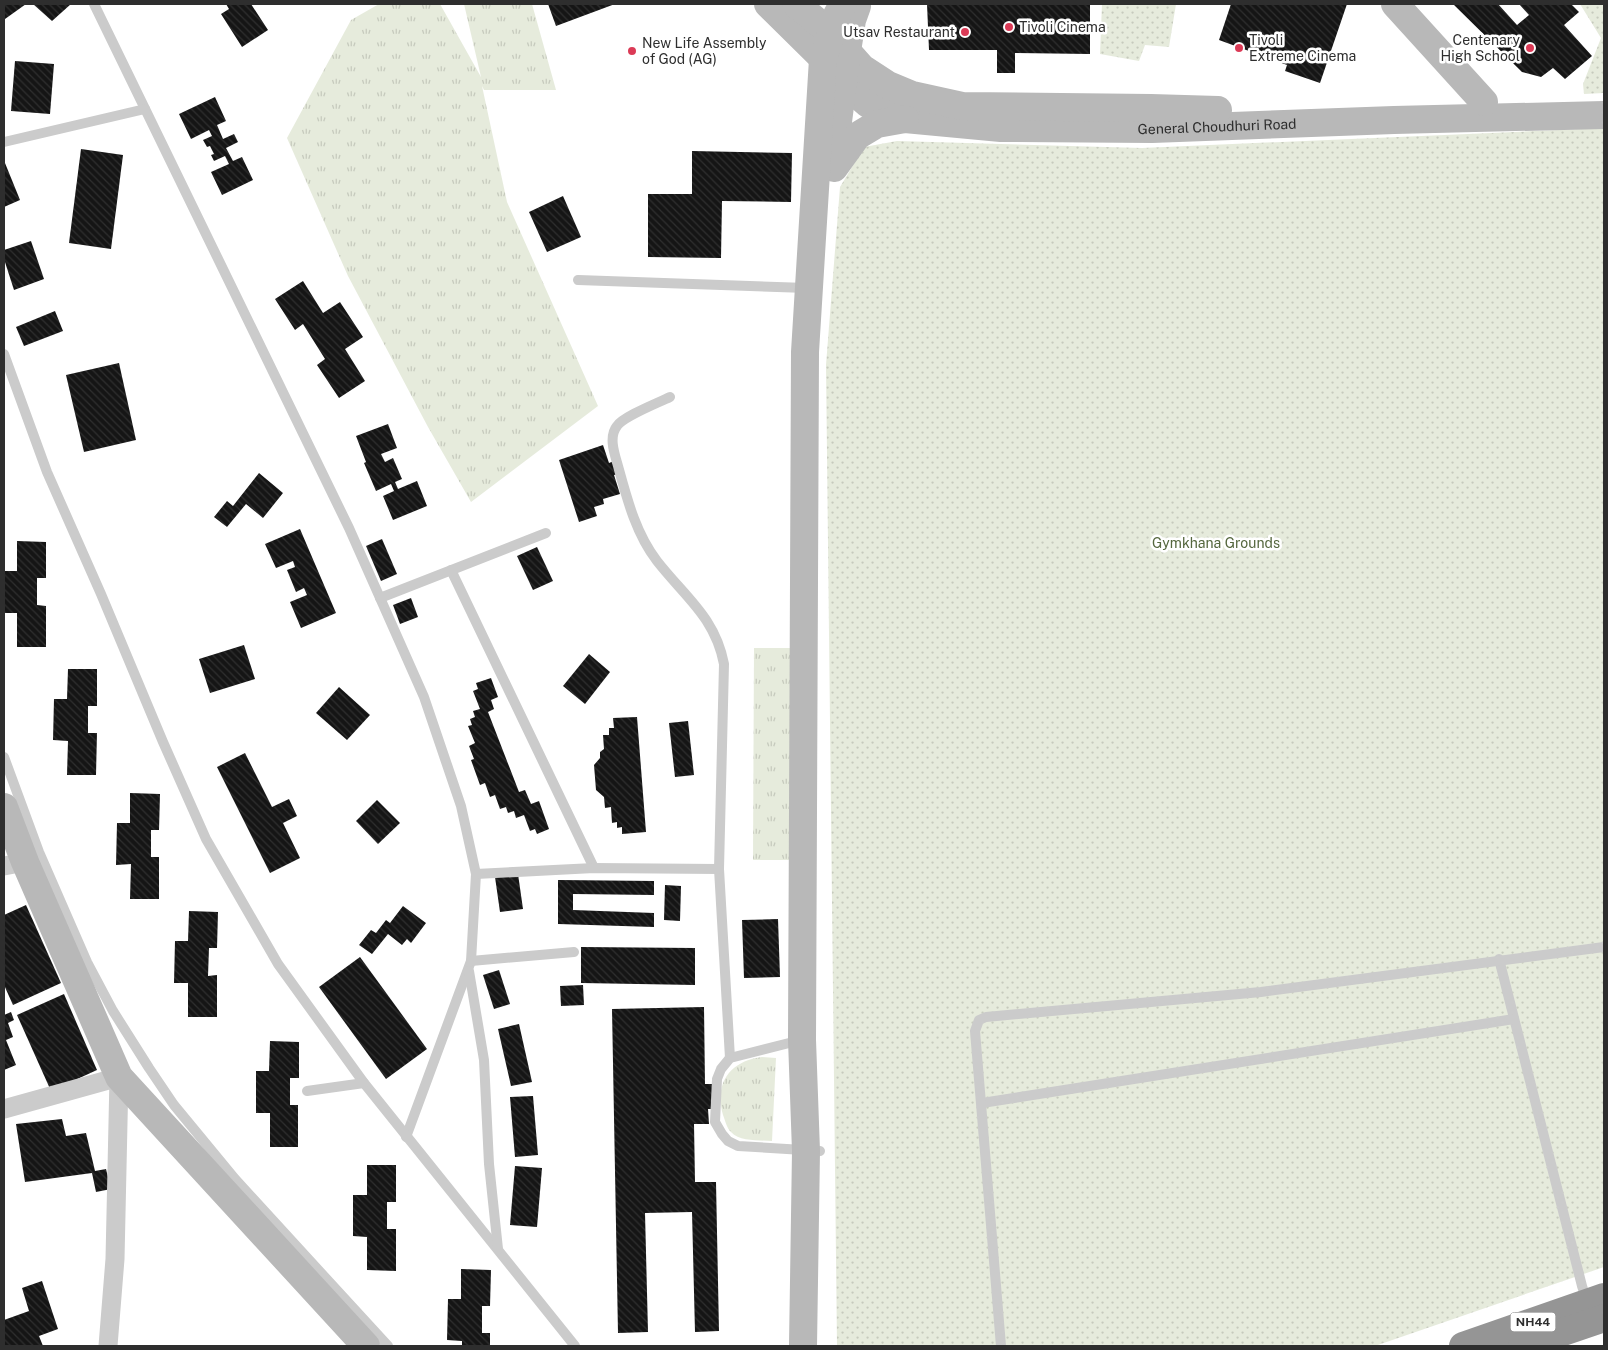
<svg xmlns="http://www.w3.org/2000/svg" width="1608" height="1350" font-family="'Public Sans',sans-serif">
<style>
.grass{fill:url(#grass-tufts)}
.park{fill:url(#park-dots)}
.building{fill:url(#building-back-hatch)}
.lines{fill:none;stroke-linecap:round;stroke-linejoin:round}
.lane{stroke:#cbcbcb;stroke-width:10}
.street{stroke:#cbcbcb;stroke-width:19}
.secondary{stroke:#b8b8b8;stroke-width:28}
.highway{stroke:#959595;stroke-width:28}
.poi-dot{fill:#db3a56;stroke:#fff;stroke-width:2}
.labels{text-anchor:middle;stroke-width:5;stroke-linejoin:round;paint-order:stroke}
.shield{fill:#fff;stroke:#6d6d6d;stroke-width:1}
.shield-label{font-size:12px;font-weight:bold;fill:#2e2e2e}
.poi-label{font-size:14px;fill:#2e2e2e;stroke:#fff;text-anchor:start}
.street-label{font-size:14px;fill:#2e2e2e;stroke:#fff}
.park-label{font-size:14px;fill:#55673e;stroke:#fff}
</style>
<defs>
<pattern id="grass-tufts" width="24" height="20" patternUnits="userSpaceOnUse" patternTransform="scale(1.25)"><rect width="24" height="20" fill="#e6ebdc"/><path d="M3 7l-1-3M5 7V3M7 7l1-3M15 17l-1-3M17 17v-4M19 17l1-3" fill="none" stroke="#c6cabd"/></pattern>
<pattern id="park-dots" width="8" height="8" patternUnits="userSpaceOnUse" patternTransform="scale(1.25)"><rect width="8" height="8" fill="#e6ebdc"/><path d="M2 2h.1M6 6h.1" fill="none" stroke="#c6cabd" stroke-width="1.8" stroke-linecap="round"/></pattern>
<pattern id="building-back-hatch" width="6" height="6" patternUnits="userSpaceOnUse" patternTransform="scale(1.25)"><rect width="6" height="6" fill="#151515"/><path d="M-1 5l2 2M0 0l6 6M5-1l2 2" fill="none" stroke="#2f2f2f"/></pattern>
</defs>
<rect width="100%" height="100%" fill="#fff"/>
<g class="grass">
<path d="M379,4h61l41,73 -17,-73h68l24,86h-72l-2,-4 25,116 91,204 -127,96 -43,-75 -80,-151 -61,-138 64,-118z"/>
<path d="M754,648h43v212h-44z"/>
<path d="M762,1057l14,1 -4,83c-12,-1 -32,1 -41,-9 -4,-3 -6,-12 -8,-17 -9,-32 7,-54 39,-58z"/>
</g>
<g class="park">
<path d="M1102,4h74l-7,43 -24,-2 -6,16 -39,-7z"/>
<path d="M1580,4h24v89l-20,1 -1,-10 18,-46z"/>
<path d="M1604,128v1139l-229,79h-538l-11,-981 14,-178 24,-40 33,-6 245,7z"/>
</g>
<g class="building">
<path d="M4,4h22l-21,15z"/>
<path d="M33,4h38l-19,17z"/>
<path d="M226,4h25l17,26 -26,17 -21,-33 8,-5z"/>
<path d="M548,4h67l-59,22z"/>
<path d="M927,4h163v50l-75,-1v20h-18v-23h-68z"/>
<path d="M1231,4h116l-27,79 -35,-12 2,-6 -68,-25z"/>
<path d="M1453,4h45l19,21 12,-10 -10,-11h52l8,8 -15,13 28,31 -27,23 -12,-11 -12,9 -19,-5z"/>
<path d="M15,61l39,3 -4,50 -39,-3z"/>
<path d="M215,97l11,24 -9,4 6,14 11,-5 4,8 -12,6 7,13 9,-4 11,23 -31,15 -11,-23 18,-8 -4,-8 -11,5 -3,-6 3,-1 -4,-8 -3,1 -4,-7 9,-4 -3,-6 -18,9 -12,-25z"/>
<path d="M81,149l42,6 -12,94 -42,-6z"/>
<path d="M692,151l100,2 -1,49 -69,-1 -1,57 -73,-1v-63h44z"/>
<path d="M4,163h1l15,37 -16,7z"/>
<path d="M563,196l18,41 -34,15 -18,-40z"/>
<path d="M31,241l13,38 -30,11 -10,-31v-9z"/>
<path d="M303,281l20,32 17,-11 23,35 -18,12 20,32 -26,17 -22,-33 8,-6 -22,-35 -8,6 -20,-31z"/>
<path d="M55,311l8,20 -39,15 -8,-19z"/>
<path d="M119,363l17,77 -52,12 -18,-77z"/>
<path d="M388,424l9,24 -16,6 4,8 8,-4 9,21 -7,3 3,7 19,-8 10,25 -34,14 -10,-24 11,-5 -3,-7 -15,7 -12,-28 2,-1 -10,-26z"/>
<path d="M603,445l6,18 5,-2 4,13 -4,1 6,19 -17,5 1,5 -10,3 3,9 -18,6 -20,-62z"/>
<path d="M259,473l24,20 -20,25 -17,-14 -19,23 -13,-10 13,-16 6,5z"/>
<path d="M300,529l36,84 -35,15 -11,-26 17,-7 -3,-7 -8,4 -9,-22 8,-3 -2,-6 -17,7 -11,-24z"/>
<path d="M382,539l15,35 -16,7 -15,-35z"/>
<path d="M17,541l29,1v36h-9v27l9,1v41h-29v-34h-13v-42h13z"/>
<path d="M537,547l16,34 -20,9 -16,-34z"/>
<path d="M411,598l7,19 -18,7 -7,-19z"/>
<path d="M244,645l11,34 -45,14 -11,-34z"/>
<path d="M589,654l21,18 -25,32 -22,-18z"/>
<path d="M68,669h29v37h-9v27h9l-1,42h-29l1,-34 -15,-1 1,-41h13z"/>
<path d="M491,678l7,19 -7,3 3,9 -6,3 31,80 6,-2 6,14 8,-3 10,28 -12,5 -2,-5 -5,2 -6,-16 -8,3 -2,-7 -6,2 -2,-6 -6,2 -5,-14 -5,2 -5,-14 -5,2 -9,-25 3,-1 -5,-13 6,-3 -7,-17 4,-1 -2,-6 5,-2 -2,-6 7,-2 -7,-18 5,-2 -2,-6z"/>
<path d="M339,687l31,28 -23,25 -31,-27z"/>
<path d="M637,717l9,115 -24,2v-7l-5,1v-6l-5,1 -1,-16 -6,1 -1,-11 -8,-7 -2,-25 6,-7v-6l4,-3 -1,-14h6v-7h5l-1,-10z"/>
<path d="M688,721l6,54 -19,2 -6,-54z"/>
<path d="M245,753l27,54 17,-8 8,17 -14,7 17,35 -30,15 -53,-106z"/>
<path d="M130,793l30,1 -1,36h-8v27h8v42h-29l1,-35 -15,1 1,-42h13z"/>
<path d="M377,800l23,23 -22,21 -22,-23z"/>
<path d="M518,874l5,35 -23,3 -5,-35z"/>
<path d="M558,880l96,1v14l-81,-1v16l81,3v14l-96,-3z"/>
<path d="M665,885l16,1 -1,35 -16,-1z"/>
<path d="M26,905l35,78 -48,22 -9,-20v-70z"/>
<path d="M403,906l23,17 -15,20 -4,-4 -5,6 -14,-11 -16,20 -13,-9 12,-15 5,3 10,-13 4,3z"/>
<path d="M189,911l29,1 -1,36h-8l-1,28 9,-1v42h-29v-34h-14l1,-42h13z"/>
<path d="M778,919l2,58 -36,1 -2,-58z"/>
<path d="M581,947l114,1v37l-114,-2z"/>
<path d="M360,957l67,92 -41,30 -67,-92z"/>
<path d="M499,970l11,34 -16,5 -11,-34z"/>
<path d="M583,985l1,20 -23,1 -1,-20z"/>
<path d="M64,994l33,76 -46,21 -34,-76z"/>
<path d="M704,1007l1,77h9v25h-6l1,15h-15l1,58h21l3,149 -24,1 -3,-120 -47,1 3,119 -30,1 -6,-324z"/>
<path d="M11,1012l3,8 -6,3 5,14 -7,3 10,25 -12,5v-55z"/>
<path d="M519,1024l13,58 -21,4 -13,-57z"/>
<path d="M270,1041l29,1v36h-9v27h8v42h-28v-34h-14v-42h13z"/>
<path d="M533,1096l5,59 -23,2 -5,-60z"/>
<path d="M62,1119l4,17 20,-3 9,38 11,-2 5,20 -15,3 -4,-19 -67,9 -9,-58z"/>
<path d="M367,1165h29v37h-9v27h9v42l-29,-1v-33l-14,-1v-41h14z"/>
<path d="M515,1166l27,2 -5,59 -27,-2z"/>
<path d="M461,1269l30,1 -1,36h-8v27h8v13h-28v-5l-15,-1 1,-41h13z"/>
<path d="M42,1281l16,48 -19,7 4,10h-38l-1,-26 25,-9 -7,-23z"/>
</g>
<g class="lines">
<g class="lane">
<path d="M94,4l255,524 75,169 37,109 15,68 -5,87 -65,176"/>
<path d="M4,142l141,-33"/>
<path d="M578,280l229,8"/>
<path d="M4,354l43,118 54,122 62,148 43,97 72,125 86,119 211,263"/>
<path d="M670,397c-12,6 -46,19 -53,29 -9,11 -2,29 1,40 9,33 18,68 39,95 28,36 58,56 67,103l-5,205 11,189"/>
<path d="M451,570l143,298"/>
<path d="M380,598l166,-65"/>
<path d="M4,757l35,95 48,110 26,49 36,57 25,37 61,74 153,167"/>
<path d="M476,874l118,-6 125,1"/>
<path d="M1499,959l83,327 5,16"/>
<path d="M471,961l103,-9"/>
<path d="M469,971l15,89 5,104 9,85"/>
<path d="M801,1040l-71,18 -9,11 -4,10 -2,43 7,12 6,7 10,5 82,5"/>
<path d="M307,1091l57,-8"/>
<path d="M982,1103l532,-84"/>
<path d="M1001,1346l-26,-315 4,-11 7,-3 275,-25 343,-45"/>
</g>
<g class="street">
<path d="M4,866l21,-4"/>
<path d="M4,1109l115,-32 -4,182 -7,87"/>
</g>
<g class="secondary">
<path id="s1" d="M768,4l75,74 10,13 15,13 37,15 96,9 151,1 242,-9 210,-5"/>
<path d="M796,4l35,29 31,35 26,17 24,10 50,11 189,2 67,2"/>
<path d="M1395,4l89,98"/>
<path d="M834,153l13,-102 5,-31 5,-14"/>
<path d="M834,168l23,-32 20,-12 28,-5"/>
<path d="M4,807l21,55 94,215 247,269"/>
<path d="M803,1346l3,-195 -4,-111 3,-688 18,-293 14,-44 6,-11"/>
</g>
<g class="highway">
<path d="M1463,1346l141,-49"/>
<path d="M1522,1346l82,-28"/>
</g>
</g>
<g class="poi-dot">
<circle cx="1009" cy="27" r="5"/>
<circle cx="965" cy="32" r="5"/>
<circle cx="1239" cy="48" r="5"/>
<circle cx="1530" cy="48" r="5"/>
<circle cx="632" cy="51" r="5"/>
</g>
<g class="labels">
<rect class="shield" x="1510.5" y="1312.5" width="45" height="19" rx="4"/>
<g class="shield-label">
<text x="1533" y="1326">NH44</text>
</g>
<g class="poi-label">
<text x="1019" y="32">Tivoli Cinema</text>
<text x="955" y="37" text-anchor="end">Utsav Restaurant</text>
<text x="1249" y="45">Tivoli<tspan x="1249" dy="16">Extreme Cinema</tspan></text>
<text x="1520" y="45" text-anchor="end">Centenary<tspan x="1520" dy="16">High School</tspan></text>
<text x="642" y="48">New Life Assembly<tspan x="642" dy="16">of God (AG)</tspan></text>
</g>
<g class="street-label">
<text dy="5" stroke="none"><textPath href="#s1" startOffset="494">General Choudhuri Road</textPath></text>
</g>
<g class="park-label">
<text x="1216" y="548">Gymkhana Grounds</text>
</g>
</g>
<rect width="1608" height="1350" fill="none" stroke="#2e2e2e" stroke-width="10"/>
</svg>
